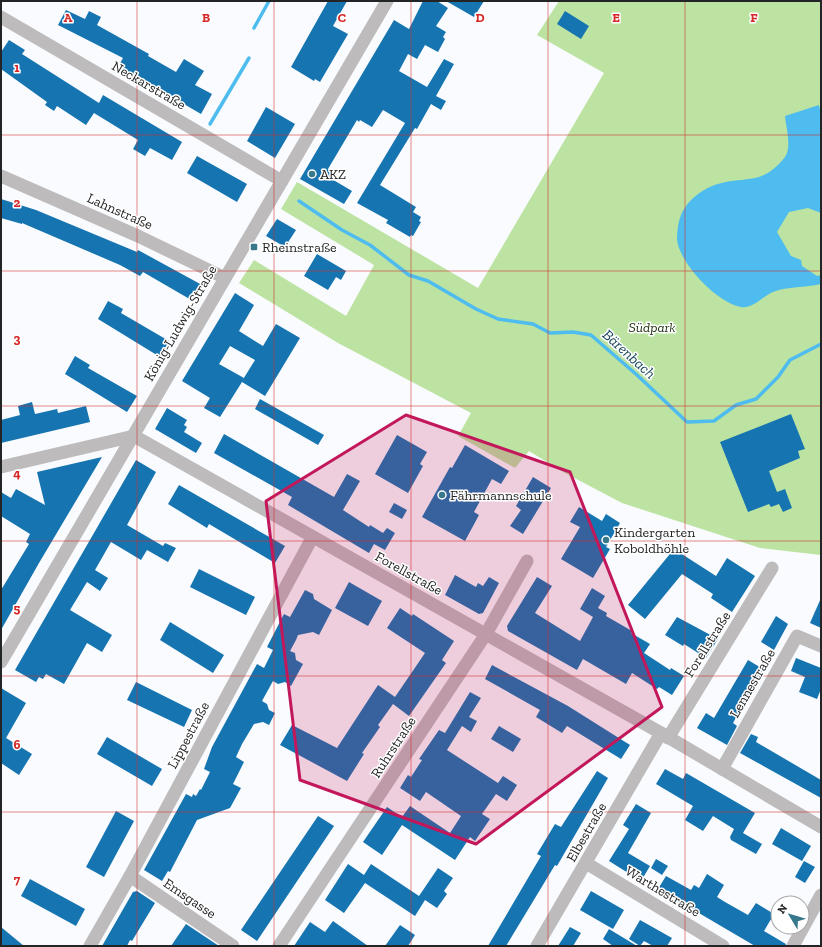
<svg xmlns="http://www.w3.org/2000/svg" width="822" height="947" font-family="'Zilla Slab',serif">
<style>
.green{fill:#bce3a2}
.water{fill:#4ebcee}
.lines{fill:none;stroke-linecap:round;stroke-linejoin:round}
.stream{stroke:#4ebcee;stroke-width:3.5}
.building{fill:#1675b0;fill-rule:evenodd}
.street{stroke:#bdbbbc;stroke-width:13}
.marked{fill:#c2185b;fill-opacity:0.2;stroke:#c2185b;stroke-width:3;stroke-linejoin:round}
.grid{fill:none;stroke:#d62828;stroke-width:1;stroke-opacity:0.55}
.poi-dot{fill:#37788b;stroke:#fff;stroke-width:1.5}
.labels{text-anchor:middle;stroke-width:3;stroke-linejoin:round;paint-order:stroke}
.street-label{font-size:14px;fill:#232425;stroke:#fff}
.poi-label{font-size:14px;fill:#232425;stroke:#fff;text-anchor:start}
.park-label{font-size:14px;font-style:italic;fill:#203311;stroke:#fff}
.water-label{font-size:15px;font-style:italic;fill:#164459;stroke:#fff}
.grid-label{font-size:13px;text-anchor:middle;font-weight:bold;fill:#d62828;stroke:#fff;stroke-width:3;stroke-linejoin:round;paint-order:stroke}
</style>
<rect width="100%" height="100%" fill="#f9fbfe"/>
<path class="green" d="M559,1h262v554l-61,-7 -138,-45 -59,-31 -34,-21 -14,17 -57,-32 13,-23 -133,-70 -99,-60 15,-23 92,56 28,-51 -93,-56 16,-27 181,106 126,-215 -67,-38z"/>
<path class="water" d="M819,105l2,10v98l-13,-5 -19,4 -12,20 14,24 10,4 1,6 15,10 4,-1v9c-16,4 -33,2 -48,8 -10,4 -20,17 -32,15 -24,-4 -62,-44 -64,-68 0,-7 1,-15 3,-21 6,-19 27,-33 46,-36 10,-2 22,-2 33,-5 10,-3 20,-12 26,-20 7,-10 1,-30 0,-41z"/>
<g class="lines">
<g class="stream">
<path d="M254,28l15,-27"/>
<path d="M210,124l39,-66"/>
<path d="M299,201l43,29 28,15 39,30 19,6 48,28 22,10 35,5 17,9 23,-1 18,3 46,40 50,47 27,-1 22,-16 20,-6 22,-22 12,-17 31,-16"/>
</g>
</g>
<g class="building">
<path d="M328,1h19l-14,25 15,8 -28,48 -5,-3 -1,2 -23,-14z"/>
<path d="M423,1h14l11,7 -12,18 10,6 -3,5 2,2 -7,13 -13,-7 -8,14 -9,-5 -9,17 28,16 17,-28 10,5 -18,32 10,5 -5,9 -10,-6 -14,25 -2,-1 -35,57 36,22 -3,5 8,5 -2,4 2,1 -8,14 -2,-1 -1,2 -24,-14 2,-3 -31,-17 48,-80 -22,-13 -11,17 -12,-7 -1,2 -2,-2 -29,49 6,3 -4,6 22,13 -8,13 -44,-25 94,-159 15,9z"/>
<path d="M446,1h38l-10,16z"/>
<path d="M66,10l19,9 4,-8 12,6 -4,8 52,29 -1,2 28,16 8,-13 20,12 -9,14 17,9 -11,20 -65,-38 -1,1 -17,-10 5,-9 -65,-33z"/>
<path d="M565,11l24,15 -8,13 -24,-15z"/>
<path d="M9,40l16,10 -3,4 77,49 4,-8 79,47 -10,18 -22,-12 -5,8 -12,-7 5,-9 -44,-27 -8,12 -29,-19 -3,5 -9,-6 2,-3 -46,-33v-17z"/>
<path d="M266,107l29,17 -20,34 -28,-17z"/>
<path d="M197,156l50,28 -10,18 -50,-29z"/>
<path d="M1,199l35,11 101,42 1,-2 64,35 -9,16 -50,-29 -3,4 -20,-11 -98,-42v1l-21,-6z"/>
<path d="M277,219l19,11 -11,17 -19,-11z"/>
<path d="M317,254l29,17 -5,9 -5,-3 -8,13 -24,-14z"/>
<path d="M235,293l19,12 -15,26 24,15 13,-22 24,14 -35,58 -23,-14 -22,35 -16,-9 6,-10 -28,-17zM230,346l25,14 -13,21 2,-3 -25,-14z"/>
<path d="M108,301l15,8 -2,4 48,28 -9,16 -62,-38z"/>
<path d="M75,356l15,9 -2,3 49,28 -10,16 -62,-38z"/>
<path d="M260,399l64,36 -6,10 -63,-36z"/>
<path d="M32,402l3,12 22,-5 1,4 28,-7 4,16 -89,21v-23l19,-5 -2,-9z"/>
<path d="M167,408l20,12 -3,5 3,2 -3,5 18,11 -6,10 -41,-24z"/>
<path d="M791,414l14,35 -7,2 2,7 -31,13 8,21 8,-3 7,19 -9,4 -4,-8 -8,3 -2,-3 -21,8 -28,-70z"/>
<path d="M224,434l110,63 13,-23 13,7 -17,29 26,17 1,-2 13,8 4,-5 8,5 -10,17 -11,-6 -5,9 -81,-48 4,-8 -78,-44z"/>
<path d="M397,435l30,17 -7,12 3,2 -15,27 -33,-19z"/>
<path d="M465,445l44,26 -8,13 -9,-5 -18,33 5,3 -14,26 -43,-24 28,-50 2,1z"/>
<path d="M102,457l-63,106 -38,67v-40l28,-46 -3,-2 4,-8 -29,-18v-24l10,6 5,-9 29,16 -8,-33z"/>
<path d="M136,460l20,12 -29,53 36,21 2,-3 11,5 -8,14 -21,-12 -6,10 -30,-18 -16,28 13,8 -8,13 -13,-9 -17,28 42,25 -10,17 -15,-9 -23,41 -18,-10 -3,5 -4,-2 -3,5 -21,-12z"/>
<path d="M533,477l18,11 -28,46 -13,-8 11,-16 -5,-4z"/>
<path d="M179,485l106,61 -10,17 -66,-39 -2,4 -39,-24z"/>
<path d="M394,503l13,7 -5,9 -13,-7z"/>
<path d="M579,507l23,14 4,-7 14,9 -14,24 4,2 -17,29 -32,-19 19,-32 -10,-5z"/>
<path d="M674,549l42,27 11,-18 28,18 -23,36 -21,-14 2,-4 -31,-20 -37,45 -17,-14z"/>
<path d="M199,569l56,28 -9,18 -56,-28z"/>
<path d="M455,575l21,12 2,-4 5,3 6,-9 10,6 -16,30 -4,1 -34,-19z"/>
<path d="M537,577l15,9 -17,27 45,28 13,-24 -13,-8 12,-21 13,8 -7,12 9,5 -1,3 26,15 -1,2 19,11 -6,9 26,17 1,-2 13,8 -12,19 -13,-8 -2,2 -25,-16 -6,11 -43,-25 -6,11 -69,-39 -1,-5z"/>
<path d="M349,582l33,19 -14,25 -33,-18z"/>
<path d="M305,590l8,4 1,5 18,11 -13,25 -6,-3 -15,3 -2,5 -6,11 5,2 1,7 7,4 -12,22 -6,-4 -7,2 -5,-3 -11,20 5,3 2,6 6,3 -6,12 -6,-3 -9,2 -12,20 -6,13 8,5 -11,22 8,4 -11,20 -33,12 -27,52 -2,-1 -6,10 -18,-11 42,-76 6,3 1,-3 3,2 4,-7 1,1 9,-18 -6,-3 8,-22 45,-83 7,4 9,-18 -6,-3 17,-33 6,3z"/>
<path d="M821,598v30l-11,-5z"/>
<path d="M400,608l12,8 1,-2 41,27 -12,19 4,3 -37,53 -16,-12 -15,21 2,2 -18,26 2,1 -17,27 -67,-36 12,-20 45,23 41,-63 17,12 30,-44 -38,-25z"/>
<path d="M776,616l12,8 -14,26 -13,-8z"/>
<path d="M677,617l41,22 -12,19 -22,-14 -1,2 -18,-11z"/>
<path d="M170,622l54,33 -11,18 -53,-33z"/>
<path d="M796,658l25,10v21l-4,10 -18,-7 6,-15 -14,-6z"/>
<path d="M748,660l15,9 -30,54 4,3 -10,19 -30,-17 9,-15 8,5z"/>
<path d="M492,665l76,41 62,39 -9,14 -54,-33 -5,7 -26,-16 4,-7 -55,-31z"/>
<path d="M136,682l56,28 -8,17 -57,-27z"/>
<path d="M1,688l25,15 -20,35 26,16 -13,21 -18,-12z"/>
<path d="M470,692l11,6 -12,19 8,4 -6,11 -9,-6 -15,24 51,33 5,-7 14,9 -10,16 -11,-7 -14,20 8,5 -15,22 -5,-4 -15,23 -53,-35 -20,30 -19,-13 24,-35 15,10 8,-11 40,27 11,-17 -35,-24 -6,9 -20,-13 8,-13 3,2 11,-17 -3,-1 20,-29 6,3z"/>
<path d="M499,726l22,13 -8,13 -22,-13z"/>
<path d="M751,734l7,3 -2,5 65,38v18l-81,-45z"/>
<path d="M107,737l55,32 -10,17 -55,-32z"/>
<path d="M665,769l18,10 3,-6 69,40 -12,20 19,11 -6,10 -25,-14 -1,-3 4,-8 -21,-13 -10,15 -18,-11 8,-14 -37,-22z"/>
<path d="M597,771l11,7 -51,88 -2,-1 -49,81h-18l53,-90 -4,-2 18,-30 6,3z"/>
<path d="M636,804l15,9 -23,40 22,13 -9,15 -32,-20 20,-32 -6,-4z"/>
<path d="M116,811l18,10 -30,56 -18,-10z"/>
<path d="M318,816l16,10 -77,115 -16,-11z"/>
<path d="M781,828l30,18 -9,15 -30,-17z"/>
<path d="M656,859l12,7 -6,9 -11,-7z"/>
<path d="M804,861l11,6 -10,16 -10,-6z"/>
<path d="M348,864l16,11 7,-11 48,32 19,-28 15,10 -9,13 3,3 -10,14 -12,-8 -10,16 -50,-33 -21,30 -19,-13z"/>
<path d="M707,874l17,11 -7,12 8,5 23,13 8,-12 18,11 -10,17 22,13 -1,2h-30l-97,-57 8,-13 25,14 3,-5 5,3z"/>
<path d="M30,879l55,30 -9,17 -55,-30z"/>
<path d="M137,891l18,12 -23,38 -2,-1 -3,6h-25l31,-54z"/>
<path d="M591,891l33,19 -11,19 -33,-19z"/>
<path d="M640,920l32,18 -5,8h-14l-9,-5 -4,5 -11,-7z"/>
<path d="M333,921l35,25h-74l16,-24 15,10z"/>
<path d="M186,924l33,22h-48z"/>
<path d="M400,925l15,10 -7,11h-23z"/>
<path d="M1,927l23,19h-23z"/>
<path d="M570,927l11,6 -8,13h-15z"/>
<path d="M609,929l28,17h-24l-10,-7z"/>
</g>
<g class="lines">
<g class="street">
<path d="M1,17l281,164"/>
<path d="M1,176l137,60 87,42"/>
<path d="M1,467l133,-31 527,297 160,94"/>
<path d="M1,662l386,-661"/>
<path d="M668,738l104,-170"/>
<path d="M722,769l75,-133 24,10"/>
<path d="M586,863l137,83"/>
<path d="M130,876l103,70"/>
<path d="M90,946l40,-70 182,-338"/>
<path d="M279,946l207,-312 41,-73"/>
<path d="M537,946l124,-213"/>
<path d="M793,946l28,-51"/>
</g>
</g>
<path class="marked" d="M406,415l164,57 92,235 -186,137 -176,-64 -34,-279z"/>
<path class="grid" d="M137,1v945M274,1v945M411,1v945M548,1v945M685,1v945M1,135h820M1,271h820M1,406h820M1,541h820M1,676h820M1,812h820"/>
<g class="poi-dot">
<circle cx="312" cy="174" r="4"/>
<rect x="250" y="243" width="8" height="8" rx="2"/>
<circle cx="442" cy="495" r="4"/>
<circle cx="606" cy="540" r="4"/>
</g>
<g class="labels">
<g class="street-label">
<text transform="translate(149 85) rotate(30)" y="5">Neckarstraße</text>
<text transform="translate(120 211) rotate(24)" y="5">Lahnstraße</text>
<text transform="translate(180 323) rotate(-60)" y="5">König-Ludwig-Straße</text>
<text transform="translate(409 573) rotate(29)" y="5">Forellstraße</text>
<text transform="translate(707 644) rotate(-58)" y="5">Forellstraße</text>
<text transform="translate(752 683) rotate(-60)" y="5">Lennestraße</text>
<text transform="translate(188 735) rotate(-62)" y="5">Lippestraße</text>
<text transform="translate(393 747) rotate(-57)" y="5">Ruhrstraße</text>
<text transform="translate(586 832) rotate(-60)" y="5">Elbestraße</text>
<text transform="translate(663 891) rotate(31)" y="5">Warthestraße</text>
<text transform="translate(190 898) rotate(34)" y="5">Emsgasse</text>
</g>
<g class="poi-label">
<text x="320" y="179">AKZ</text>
<text x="262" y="252">Rheinstraße</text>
<text x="450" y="500">Fährmannschule</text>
<text x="614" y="537">Kindergarten<tspan x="614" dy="16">Koboldhöhle</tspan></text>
</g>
<g class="park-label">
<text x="652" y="332">Südpark</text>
</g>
<g class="water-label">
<text transform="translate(629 354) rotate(42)" y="5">Bärenbach</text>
</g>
</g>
<g class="grid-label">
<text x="68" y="22">A</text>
<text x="206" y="22">B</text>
<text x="342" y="22">C</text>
<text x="480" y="22">D</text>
<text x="616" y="22">E</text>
<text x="754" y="22">F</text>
<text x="17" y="72">1</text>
<text x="17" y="207">2</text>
<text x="17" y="343">3</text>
<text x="17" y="478">4</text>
<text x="17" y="613">5</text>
<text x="17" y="749">6</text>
<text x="17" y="884">7</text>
</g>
<rect width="822" height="947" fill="none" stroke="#232425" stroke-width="4"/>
<g transform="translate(790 915) rotate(308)"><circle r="19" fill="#ffffff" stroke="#a7a7a8"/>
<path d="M0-3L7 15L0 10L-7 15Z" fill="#37788b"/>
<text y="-6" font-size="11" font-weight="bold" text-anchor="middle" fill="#232425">N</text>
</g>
</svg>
